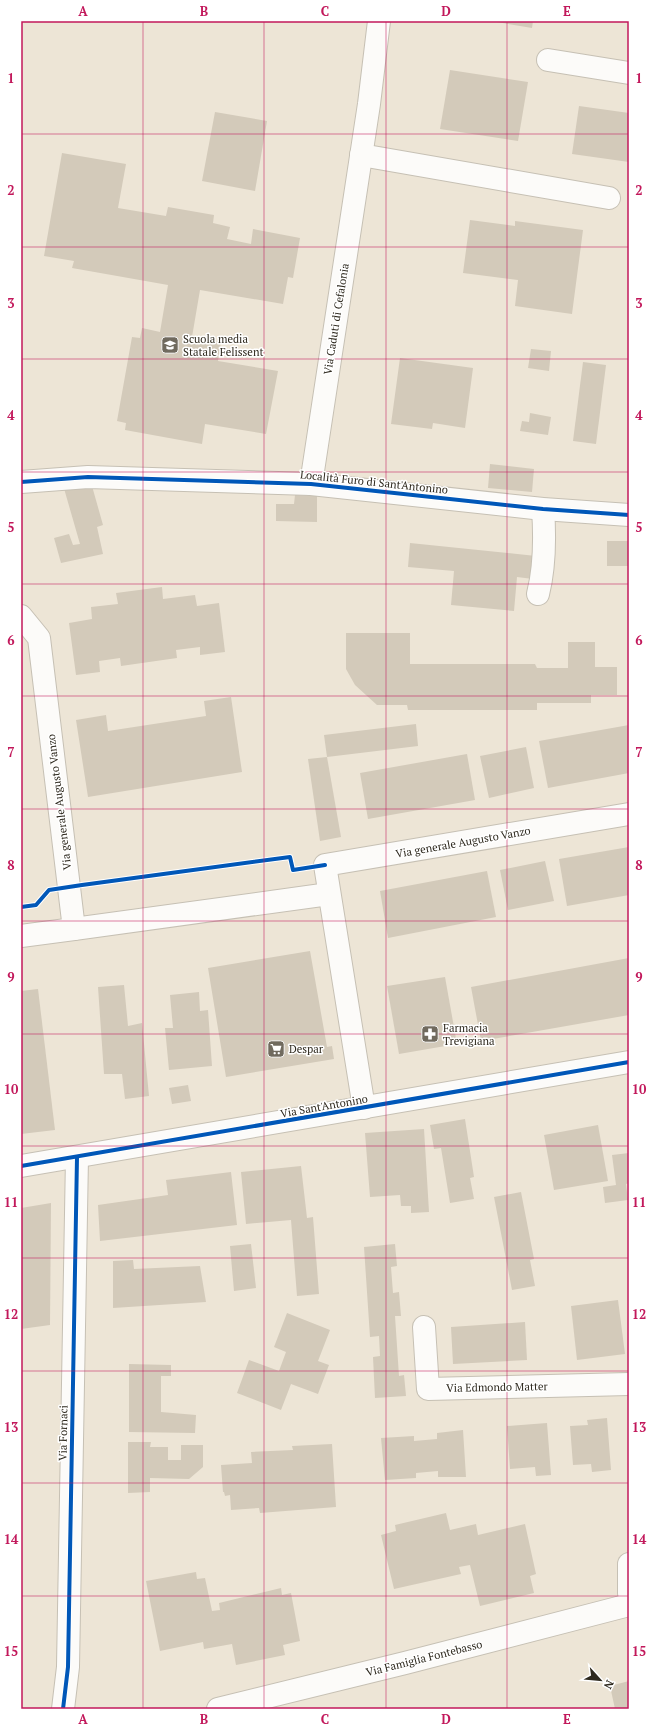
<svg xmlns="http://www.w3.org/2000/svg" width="650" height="1730" font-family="'PT Serif',serif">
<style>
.building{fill:#d3caba}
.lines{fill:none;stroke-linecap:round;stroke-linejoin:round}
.minor-casing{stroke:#c6c0b4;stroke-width:24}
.minor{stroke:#fcfbf9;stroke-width:22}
.cycleway-casing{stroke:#fff;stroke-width:6}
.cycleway{stroke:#0057b8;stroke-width:4}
.grid{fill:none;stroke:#c2185b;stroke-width:1;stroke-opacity:0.55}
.labels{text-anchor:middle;stroke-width:3;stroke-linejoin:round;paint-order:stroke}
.street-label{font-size:11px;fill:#2d281d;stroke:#fff}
.poi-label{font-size:11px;fill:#2d281d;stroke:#fff;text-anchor:start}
.neatline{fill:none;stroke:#c2185b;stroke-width:1.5}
.grid-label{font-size:13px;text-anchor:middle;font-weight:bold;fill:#c2185b}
</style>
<rect width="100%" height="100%" fill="#ede5d6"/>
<g class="building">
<path d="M491,21h42l-1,7z"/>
<path d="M450,70l78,12 -10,59 -78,-12z"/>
<path d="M579,106l50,7v49l-57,-8z"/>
<path d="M215,112l52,9 -12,70 -53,-10z"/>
<path d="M62,153l64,11 -8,44 48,8 2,-9 46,8 -1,8 17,4 -3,12 24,5 2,-15 47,9 -7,40 -5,-1 -5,27 -83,-14 -8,47 29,5 -3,19 60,10 -12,63 -61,-10 -3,20 -77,-14 1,-7 -9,-2 15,-84 8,1 2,-10 18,4 8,-47 -96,-17 2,-7 -30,-5z"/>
<path d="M470,220l45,6v-5l68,9 -11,84 -57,-8 3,-26 -55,-7z"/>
<path d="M531,349l20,2 -2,20 -21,-3z"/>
<path d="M400,358l73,10 -8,60 -32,-5 -1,6 -41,-5z"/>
<path d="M583,362l23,3 -10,79 -23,-3z"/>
<path d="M530,413l21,4 -3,18 -28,-4 2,-10 7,1z"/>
<path d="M490,464l44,5 -2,23 -44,-4z"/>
<path d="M63,485l29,1 11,39 -6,2 6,27 -42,9 -7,-25 15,-4 4,11 7,-1z"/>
<path d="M295,495l22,1v26l-41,-1v-17h18z"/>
<rect x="607" y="541" width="22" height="25"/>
<path d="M410,543l126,13 -3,23 -16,-2 -3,34 -63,-6 3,-34 -46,-4z"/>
<path d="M162,587l1,12 32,-4 2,11 22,-3 6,49 -25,3v-8l-24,3 1,8 -56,8 -1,-8 -21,3 1,11 -24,3 -7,-52 23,-4 -1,-12 27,-3 -2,-11z"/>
<path d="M346,633h64v31h125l2,4h31v-26h27v25h22v28h-26v8h-54v7h-129l-1,-5h-30l-22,-20 -9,-16z"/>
<path d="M231,697l11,75 -154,25 -12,-77 30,-5 2,16 98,-15 -2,-15z"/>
<path d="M416,724l2,22 -91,11 -3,-22z"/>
<path d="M629,725v48l-81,15 -9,-47z"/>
<path d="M526,747l8,41 -45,10 -9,-42z"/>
<path d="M467,754l8,46 -107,19 -8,-46z"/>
<path d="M327,757l14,80 -21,4 -12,-82z"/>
<path d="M629,847v48l-62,11 -8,-47z"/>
<path d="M545,861l9,40 -46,9 -8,-40z"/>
<path d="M487,871l9,46 -108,21 -8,-47z"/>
<path d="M310,951l17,96 5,-1 2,13 -108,18 -18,-109z"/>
<path d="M629,958v57l-148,26 -10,-54z"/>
<path d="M445,977l12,67 -58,10 -12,-68z"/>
<path d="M124,985l4,41 14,-3 7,73 -24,3 -3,-25h-18l-6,-87z"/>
<path d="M38,989l17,141 -34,4v-143z"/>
<path d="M199,992l1,19 8,-1 4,56 -43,4 -4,-42h8l-3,-33z"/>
<path d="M188,1085l3,16 -19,3 -3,-16z"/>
<path d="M465,1119l9,58 -4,1 4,21 -24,4 -9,-55 -7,1 -4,-24z"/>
<path d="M598,1125l10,56 -54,9 -10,-55z"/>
<path d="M424,1129l5,83 -18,1v-7h-10l-1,-11 -30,2 -5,-64z"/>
<path d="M629,1153v30l-3,1 2,16 -23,3 -2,-16 13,-2 -4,-30z"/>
<path d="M301,1166l6,52 6,-1 6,77 -22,2 -6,-76 -45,4 -5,-52z"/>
<path d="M231,1172l6,53 -137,16 -2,-36 70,-10 -2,-15z"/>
<path d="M521,1192l13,67 -4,1 5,26 -23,4 -18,-93z"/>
<path d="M51,1203l-1,122 -29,4v-121z"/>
<path d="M251,1244l5,44 -22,3 -4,-45z"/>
<path d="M395,1244l2,22 -6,1 2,26 6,-1 2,24h-6l4,60 5,-1 2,21 -31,2 -2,-41 7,-1 -1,-20 -9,1 -6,-90z"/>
<path d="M133,1260l1,9 66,-3 6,36 -93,6v-47z"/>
<path d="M618,1300l7,54 -48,6 -6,-54z"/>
<path d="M287,1313l43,17 -12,31 11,4 -11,29 -27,-10 -10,26 -44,-17 12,-33 30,11 7,-19 -12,-5z"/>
<path d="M525,1322l2,38 -74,4 -2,-37z"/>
<path d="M129,1364l42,1v11h-10v36l35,3 -1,18 -66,-1z"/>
<path d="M607,1418l4,52 -19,2 -1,-8 -18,1 -3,-39 18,-1 -1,-5z"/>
<path d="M547,1423l4,52 -15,1 -1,-9 -25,2 -3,-43z"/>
<path d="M463,1430l3,47h-28v-6l-22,2v5l-31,2 -4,-42 33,-2v5l23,-2v-6z"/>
<path d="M128,1442h23l-1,5h18v13h13v-15h22v22l-14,12 -39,-1v14l-22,1z"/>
<path d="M332,1444l4,63 -76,6 -1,-5 -28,2 -1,-15 -5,1 -1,-4h-1l-2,-27 31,-2 -1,-11 42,-2 -1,-4z"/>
<path d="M446,1513l4,17 26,-6 2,11 47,-11 11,50 -6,2 4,17 -54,13 -10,-41 -11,2 2,7 -67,15 -13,-54 15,-4 -1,-6z"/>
<path d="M196,1572l1,7 8,-1 7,33 8,-1 -1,-7 62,-15 1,7 9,-2 9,48 -17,4 2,10 -49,10 -4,-21 -28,5 -1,-7 -43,9 -14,-70z"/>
<path d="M629,1681v28h-14l-5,-23z"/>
</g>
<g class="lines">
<defs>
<g id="minor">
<path d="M548,60l81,13"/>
<path d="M361,155l248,43"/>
<path d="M21,482l67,-5 223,7 232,25 86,6"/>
<path d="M311,484l58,-380 10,-83"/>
<path d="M538,594c7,-28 7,-57 5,-85"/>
<path d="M21,616l18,22 35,291 255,-35"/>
<path d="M21,936l53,-7"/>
<path d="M364,1108l-39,-243 304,-51"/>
<path d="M21,1166l608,-104"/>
<path d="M424,1327l4,62 201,-5"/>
<path d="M629,1564v29"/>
<path d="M63,1709l5,-42 9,-510"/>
<path d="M218,1709l187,-46 224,-58"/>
</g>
</defs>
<use href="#minor" class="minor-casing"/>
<use href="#minor" class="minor"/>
<defs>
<g id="cycleway">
<path d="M21,482l67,-5 223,7 232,25 86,6"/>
<path d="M21,907l15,-2 13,-15 33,-5 208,-28 3,13 32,-5"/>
<path d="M21,1166l608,-104"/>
<path d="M63,1709l5,-42 9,-510"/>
</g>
</defs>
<use href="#cycleway" class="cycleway-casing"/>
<use href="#cycleway" class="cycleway"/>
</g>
<path class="grid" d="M143,21v1688M264,21v1688M386,21v1688M507,21v1688M21,134h608M21,247h608M21,359h608M21,472h608M21,584h608M21,696h608M21,809h608M21,921h608M21,1034h608M21,1146h608M21,1258h608M21,1371h608M21,1483h608M21,1596h608"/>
<defs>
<symbol id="school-square" viewBox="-11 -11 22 22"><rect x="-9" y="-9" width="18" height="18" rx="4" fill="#706a5e" stroke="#fff"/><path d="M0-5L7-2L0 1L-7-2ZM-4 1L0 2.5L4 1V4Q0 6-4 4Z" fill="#fff"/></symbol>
<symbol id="pharmacy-square" viewBox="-11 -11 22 22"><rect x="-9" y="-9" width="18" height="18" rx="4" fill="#706a5e" stroke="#fff"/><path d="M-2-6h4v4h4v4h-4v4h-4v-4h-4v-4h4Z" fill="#fff"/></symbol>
<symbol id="supermarket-square" viewBox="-11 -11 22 22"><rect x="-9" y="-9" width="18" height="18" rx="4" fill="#706a5e" stroke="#fff"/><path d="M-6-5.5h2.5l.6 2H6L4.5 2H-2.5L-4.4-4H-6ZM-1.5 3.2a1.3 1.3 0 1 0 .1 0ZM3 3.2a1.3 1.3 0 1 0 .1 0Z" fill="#fff"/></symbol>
</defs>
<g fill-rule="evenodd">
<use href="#school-square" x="160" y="335" width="20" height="20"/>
<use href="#pharmacy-square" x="420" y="1024" width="20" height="20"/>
<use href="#supermarket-square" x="266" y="1039" width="20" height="20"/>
</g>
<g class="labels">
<g class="street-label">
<text transform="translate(336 319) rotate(-81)" y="4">Via Caduti di Cefalonia</text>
<text transform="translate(374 482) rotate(6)" y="4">Località Furo di Sant'Antonino</text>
<text transform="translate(59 802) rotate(-97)" y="4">Via generale Augusto Vanzo</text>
<text transform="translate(463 842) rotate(-10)" y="4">Via generale Augusto Vanzo</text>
<text transform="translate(324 1106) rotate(-10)" y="4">Via Sant'Antonino</text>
<text transform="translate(497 1387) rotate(-1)" y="4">Via Edmondo Matter</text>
<text transform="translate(63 1433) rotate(-89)" y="4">Via Fornaci</text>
<text transform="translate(424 1658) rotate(-14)" y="4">Via Famiglia Fontebasso</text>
</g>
<g class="poi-label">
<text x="183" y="343">Scuola media<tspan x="183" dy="13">Statale Felissent</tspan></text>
<text x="443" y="1032">Farmacia<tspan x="443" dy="13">Trevigiana</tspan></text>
<text x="289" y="1053">Despar</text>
</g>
</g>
<rect width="650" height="1730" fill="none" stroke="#ffffff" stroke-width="44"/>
<g transform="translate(600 1680) rotate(117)" stroke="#ffffff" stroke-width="3" paint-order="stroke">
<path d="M0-3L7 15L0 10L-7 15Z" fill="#2d281d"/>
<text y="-6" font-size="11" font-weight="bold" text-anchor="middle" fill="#2d281d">N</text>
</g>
<rect x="22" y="22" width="606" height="1686" class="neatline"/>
<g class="grid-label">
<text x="83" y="16">A</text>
<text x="204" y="16">B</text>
<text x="325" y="16">C</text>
<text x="446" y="16">D</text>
<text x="567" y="16">E</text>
<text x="11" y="83">1</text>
<text x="639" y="83">1</text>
<text x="11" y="195">2</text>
<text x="639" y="195">2</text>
<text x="11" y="308">3</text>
<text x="639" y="308">3</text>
<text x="11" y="420">4</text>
<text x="639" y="420">4</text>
<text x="11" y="532">5</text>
<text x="639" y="532">5</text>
<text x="11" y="645">6</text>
<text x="639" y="645">6</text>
<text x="11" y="757">7</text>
<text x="639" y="757">7</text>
<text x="11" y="870">8</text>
<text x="639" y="870">8</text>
<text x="11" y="982">9</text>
<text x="639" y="982">9</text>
<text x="11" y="1094">10</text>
<text x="639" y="1094">10</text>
<text x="11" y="1207">11</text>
<text x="639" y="1207">11</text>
<text x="11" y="1319">12</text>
<text x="639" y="1319">12</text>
<text x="11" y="1432">13</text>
<text x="639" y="1432">13</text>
<text x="11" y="1544">14</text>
<text x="639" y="1544">14</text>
<text x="11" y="1656">15</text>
<text x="639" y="1656">15</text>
<text x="83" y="1724">A</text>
<text x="204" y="1724">B</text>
<text x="325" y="1724">C</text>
<text x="446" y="1724">D</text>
<text x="567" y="1724">E</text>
</g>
</svg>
